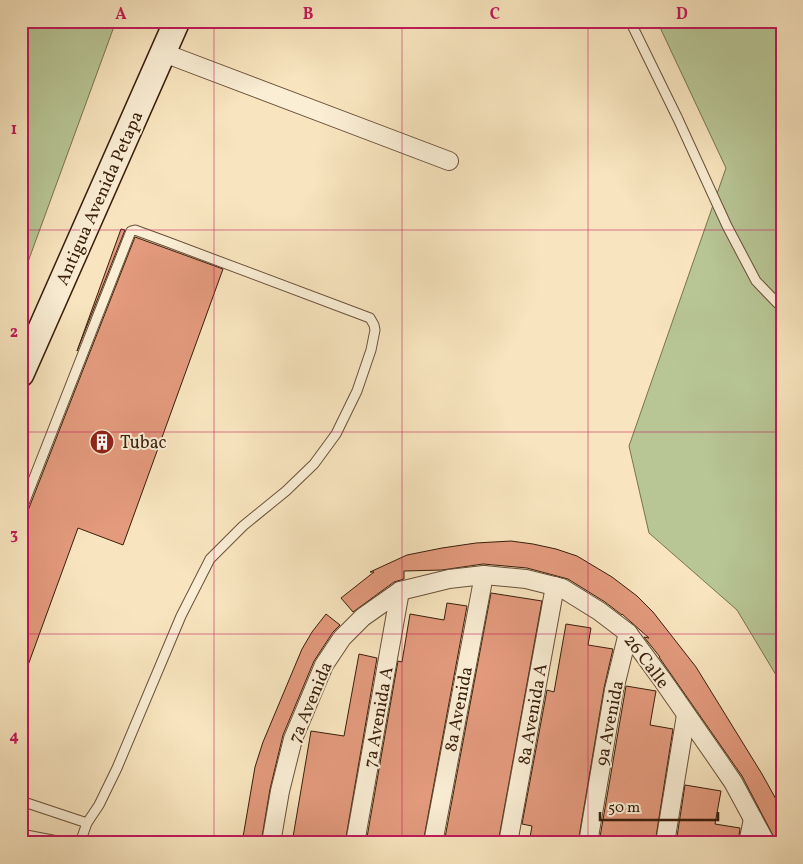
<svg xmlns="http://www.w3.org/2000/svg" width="803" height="864" font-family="Vollkorn,serif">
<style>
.green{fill:#b8c696;stroke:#787250}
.building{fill:#e39a7d;stroke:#391e0b}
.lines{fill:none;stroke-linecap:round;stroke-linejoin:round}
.service-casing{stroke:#695038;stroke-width:11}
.minor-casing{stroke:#695038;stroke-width:20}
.secondary-casing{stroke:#391e0b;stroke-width:28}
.service{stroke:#faeed5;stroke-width:9}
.minor{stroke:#faeed5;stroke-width:18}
.secondary{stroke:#faeed5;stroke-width:25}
.grid{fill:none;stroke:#c2185b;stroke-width:1;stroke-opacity:0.55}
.labels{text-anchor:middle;stroke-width:4;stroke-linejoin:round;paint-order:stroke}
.street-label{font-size:18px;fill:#391e0b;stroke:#faeed5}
.poi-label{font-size:18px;fill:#391e0b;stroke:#faeed5;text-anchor:start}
.neatline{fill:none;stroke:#c2185b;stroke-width:2}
.grid-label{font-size:16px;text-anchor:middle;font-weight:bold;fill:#c2185b}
</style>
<rect width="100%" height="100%" fill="#f8e5bf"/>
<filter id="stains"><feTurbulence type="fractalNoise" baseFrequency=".004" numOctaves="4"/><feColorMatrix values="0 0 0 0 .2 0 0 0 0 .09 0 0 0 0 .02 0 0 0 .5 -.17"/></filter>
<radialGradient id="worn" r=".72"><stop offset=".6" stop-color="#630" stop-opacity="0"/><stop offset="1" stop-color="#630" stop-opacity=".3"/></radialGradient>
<g class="green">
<path d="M21,21h95l-95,260z"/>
<path d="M657,21h125v664l-45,-75 -88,-77 -20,-87 97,-278z"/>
</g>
<g class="building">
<path d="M121,229l4,1 -48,121z"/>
<path d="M135,237l88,32 -100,276 -45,-17 -55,151h-2v-162l6,-4z"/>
<path d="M511,541l22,3 23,5 21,7 35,21 25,19 16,16 43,55 66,107 20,36v33h-5l-35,-67 -83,-119h1l-16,-20 5,1 -27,-24v1l-17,-13 -37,-23 -41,-11 -44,-4 -41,6 -38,1v8l-10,3 -41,30 -12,-14 33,-26h-4l37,-17 35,-7 34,-5z"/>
<path d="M491,593l51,8 -44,242h-54z"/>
<path d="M447,603l20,3 -44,237h-57l32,-182 4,1 8,-48 34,6z"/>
<path d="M326,614l14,11 -7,7 -19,29 -31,74 -13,54 -9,54h-19l13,-76 8,-25 39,-93 10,-17z"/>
<path d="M566,624l25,4 -3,17 25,4 -9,39 -26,155h-49l3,-17 -10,-2 25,-134 7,2z"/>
<path d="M359,654l18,4 -32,185h-53l19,-112 33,5z"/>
<path d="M626,686l30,5 -6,34 23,4 -18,114h-56z"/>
<path d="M685,785l36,6 -6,33 25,4 -2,15h-62z"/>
</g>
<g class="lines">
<defs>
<g id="service">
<path d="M630,21l48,98 49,107 29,55 26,27"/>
<path d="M21,511l110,-280 4,-1 30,11 205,77 4,7 1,5 -4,20 -14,41 -21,43 -22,30 -28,27 -43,35 -33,33 -29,57 -64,152 -18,37 -12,18 -66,-22"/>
<path d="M21,834l47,9"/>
<path d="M78,843l3,-3 6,-17"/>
</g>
<g id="minor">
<path d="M164,53l285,108"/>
<path d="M271,843l9,-52 13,-52 31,-74 18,-27 21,-21 37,-26 49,-12 35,-4 42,4 36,9 37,23 29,22 33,45 59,85 13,19 33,61"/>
<path d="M355,843l45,-252"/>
<path d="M433,843l51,-268"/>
<path d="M508,843l47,-257"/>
<path d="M588,843l26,-153 14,-57"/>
<path d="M665,843l21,-128"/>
<path d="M748,843l5,-24"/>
</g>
<path id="secondary" d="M21,374l156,-353"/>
</defs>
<use href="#service" class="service-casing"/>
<use href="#minor" class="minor-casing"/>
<use href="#secondary" class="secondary-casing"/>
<use href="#service" class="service"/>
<use href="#minor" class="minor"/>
<use href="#secondary" class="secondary"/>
</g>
<path class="grid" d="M214,21v822M402,21v822M588,21v822M21,230h761M21,432h761M21,634h761"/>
<defs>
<symbol id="building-disc" viewBox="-11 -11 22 22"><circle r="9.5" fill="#8f2418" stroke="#faeed5"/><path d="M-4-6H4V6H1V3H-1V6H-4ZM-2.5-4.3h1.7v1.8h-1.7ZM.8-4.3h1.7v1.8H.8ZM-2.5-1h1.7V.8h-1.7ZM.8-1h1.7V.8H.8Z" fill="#fff"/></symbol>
</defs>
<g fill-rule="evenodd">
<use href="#building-disc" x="88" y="428" width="28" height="28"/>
</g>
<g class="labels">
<g class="street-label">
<text transform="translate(99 198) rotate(-66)" y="6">Antigua Avenida Petapa</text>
<text transform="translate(647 661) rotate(53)" y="6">26 Calle</text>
<text transform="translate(310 702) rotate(-67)" y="6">7a Avenida</text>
<text transform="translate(458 709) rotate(-79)" y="6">8a Avenida</text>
<text transform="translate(532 714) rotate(-80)" y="6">8a Avenida A</text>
<text transform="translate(378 717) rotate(-80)" y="6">7a Avenida A</text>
<text transform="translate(609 723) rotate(-79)" y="6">9a Avenida</text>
</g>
<g class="poi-label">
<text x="120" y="448">Tubac</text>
</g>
</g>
<rect width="803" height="864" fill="none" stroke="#f8e5bf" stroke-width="55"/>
<path d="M600 812v8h118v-8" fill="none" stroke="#391e0b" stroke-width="2.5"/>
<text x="608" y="812" font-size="15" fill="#391e0b" stroke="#faeed5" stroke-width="4" paint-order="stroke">50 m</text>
<rect x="28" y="28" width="748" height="808" class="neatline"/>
<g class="grid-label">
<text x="121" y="19">A</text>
<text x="308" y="19">B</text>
<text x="495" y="19">C</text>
<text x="682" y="19">D</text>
<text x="14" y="134">1</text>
<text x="14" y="337">2</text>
<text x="14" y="539">3</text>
<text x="14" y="741">4</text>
</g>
<rect width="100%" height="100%" filter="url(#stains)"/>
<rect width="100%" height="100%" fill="url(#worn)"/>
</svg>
